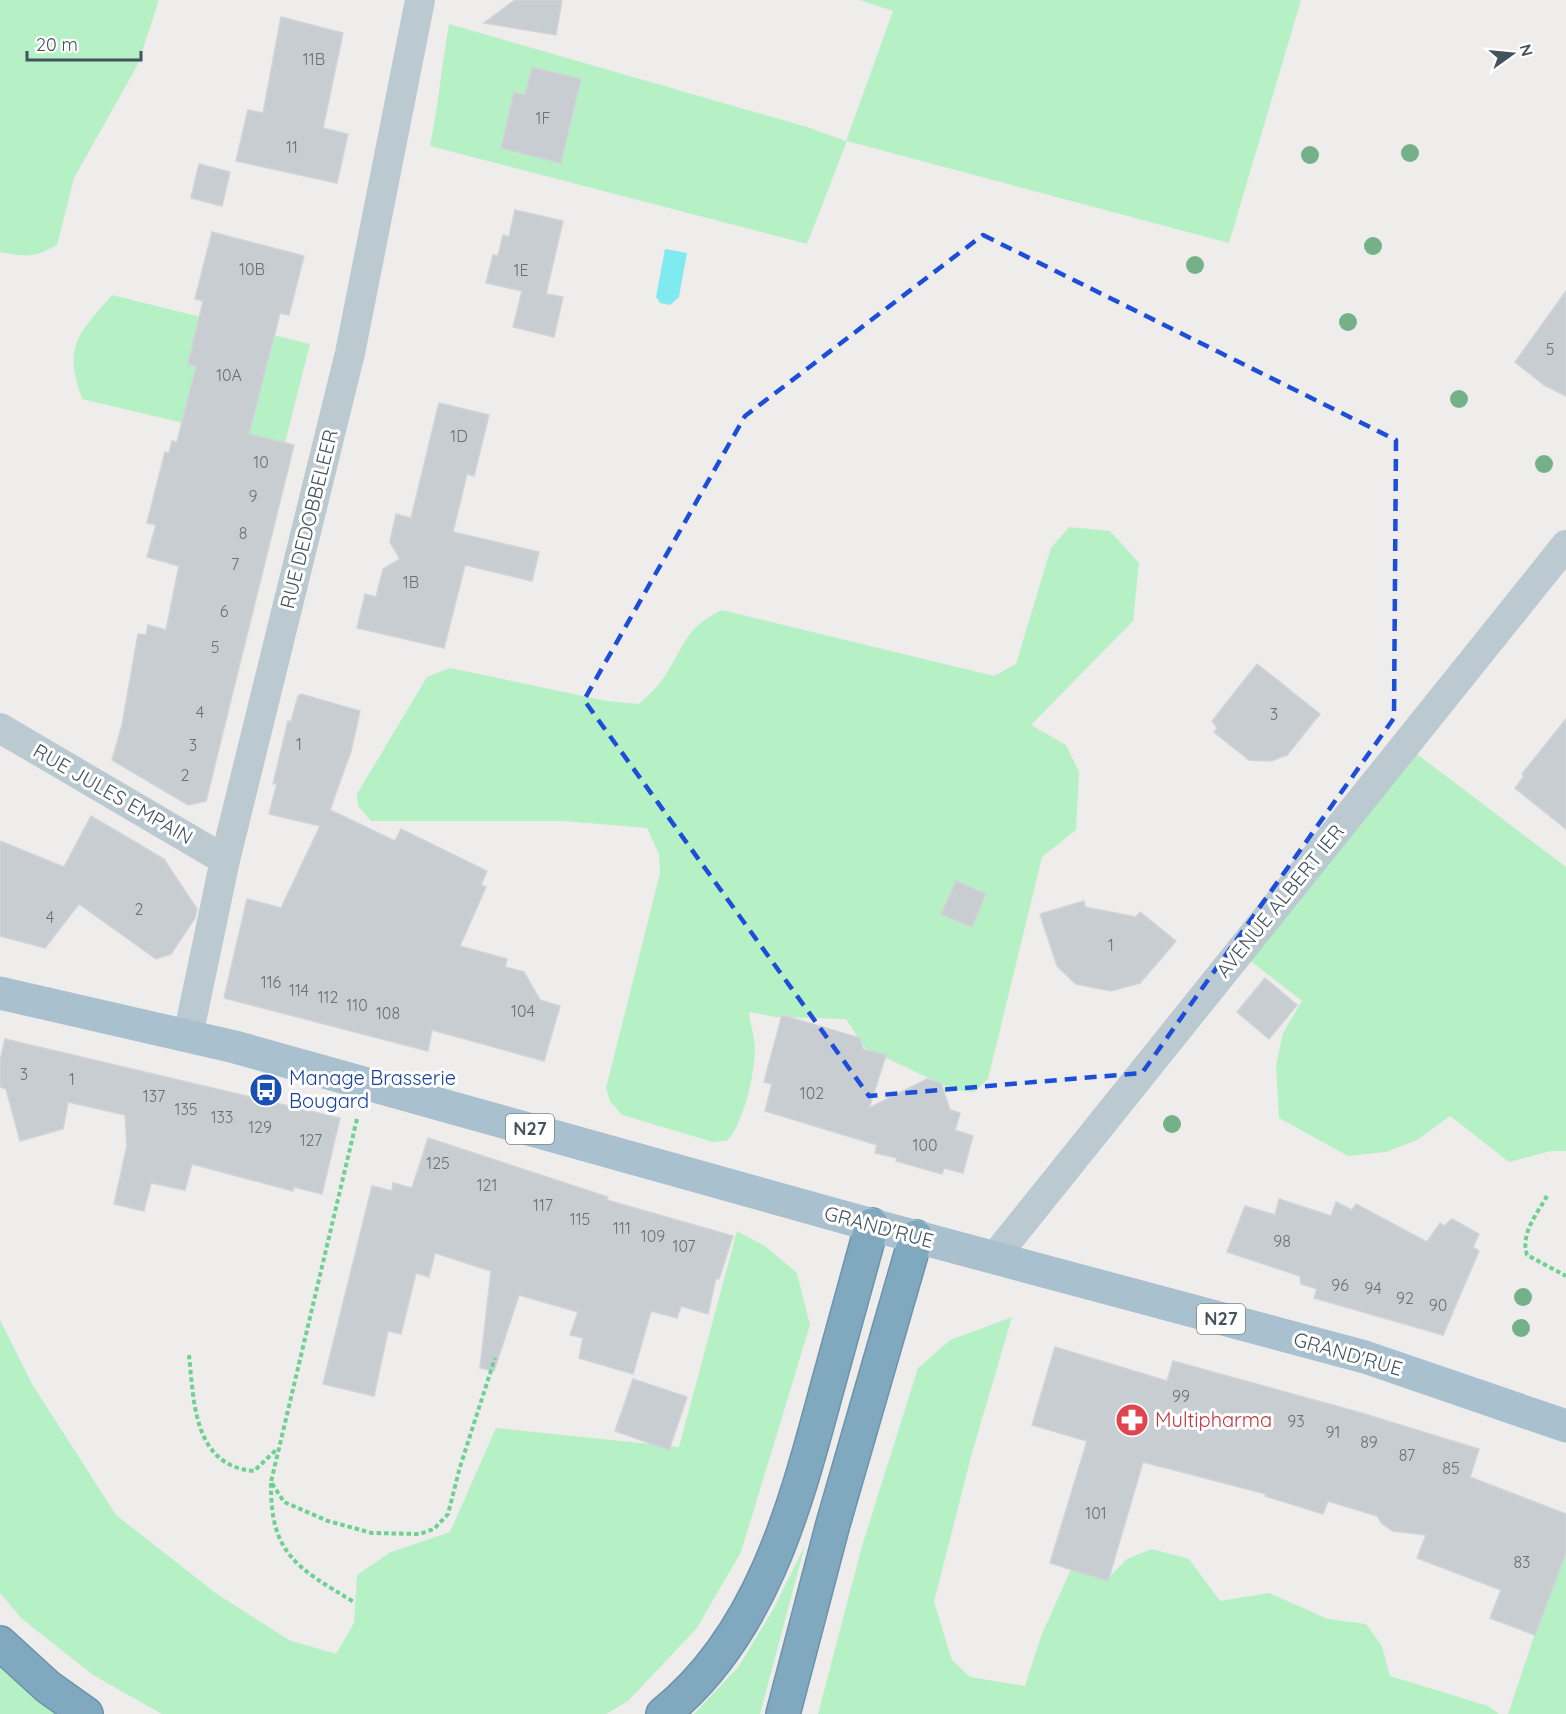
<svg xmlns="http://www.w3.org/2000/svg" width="1566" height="1714" font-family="Quicksand,sans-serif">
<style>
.green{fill:#b6f1c5}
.water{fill:#80eaf1}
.building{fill:#c8cdd2;stroke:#d0d4d9;stroke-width:1.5}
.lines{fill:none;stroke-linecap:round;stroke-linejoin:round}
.highway-casing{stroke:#6b93ab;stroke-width:36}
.path{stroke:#6cd191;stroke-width:4;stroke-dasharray:4.5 3;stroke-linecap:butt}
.street{stroke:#bbcad0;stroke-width:30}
.primary{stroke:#a9c1ce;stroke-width:33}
.highway{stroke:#80a8bf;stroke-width:33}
.tree{fill:#74b189}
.marked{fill:none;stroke:#1d4ed8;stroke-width:4.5;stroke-dasharray:12 8;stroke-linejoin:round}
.labels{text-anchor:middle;stroke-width:6;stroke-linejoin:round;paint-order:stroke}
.number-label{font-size:16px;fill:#647279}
.shield{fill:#fff;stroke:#7b878c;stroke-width:1.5}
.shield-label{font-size:18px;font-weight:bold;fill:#43535b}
.street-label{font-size:20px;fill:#43535b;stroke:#fff}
.transit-label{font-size:20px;fill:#164399;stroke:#fff;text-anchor:start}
.health-label{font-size:20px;fill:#be3a42;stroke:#fff;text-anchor:start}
</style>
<rect width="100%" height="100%" fill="#efecec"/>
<g class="green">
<path d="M0,0h159l-21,64 -64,114 -17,67c-23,13 -31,12 -57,7z"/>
<path d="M859,0h442l-72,243 -382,-102 -40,103 -377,-98c8,-40 12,-81 19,-122l358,103 39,14 47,-130z"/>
<path d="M112,295l198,49 -26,103 -202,-48c-19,-53 -4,-65 30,-104z"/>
<path d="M1069,527l41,4 29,32 -6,58 -102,104 35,20 13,27 -3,58 -34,27 -54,222 -14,13 -20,-2 -89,-42 -19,-29 -70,-2 -27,-5c1,12 6,25 6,37 0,24 -12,76 -28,92l-14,1 -91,-27 -12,-14 -4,-13 54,-215 -1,-19 -12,-26 -83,-7h-193l-13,-15 -1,-12 70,-117 23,-9 157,33 32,3c7,-7 17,-15 23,-24 23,-32 20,-51 60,-70l272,66 22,-12 35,-116z"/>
<path d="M1405,745l161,122v284h-15l-42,11 -59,-46 -33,24 -31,12 -38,4 -69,-38 -3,-52 7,-33 19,-32 -63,-49z"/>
<path d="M737,1231l28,15 32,27 13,52 -69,227 -44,76 -69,73 -22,13h-444l-69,-39 -72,-57 -21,-25v-273l32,64 84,131 101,79 72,46 47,14 18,-31 3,-48 34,-23 59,-20 46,-104 183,19z"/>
<path d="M1012,1317l-40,136 -38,149 18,58 18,17 55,9 16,-50 31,-69 37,10 18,-18 25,-10 37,10 31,42 49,-8 59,26 38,5 16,22 8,30 98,30 11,8h-681l44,-168 56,-178 32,-28z"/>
<path d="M805,1545l-45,169h-66l45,-48 35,-58z"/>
<path d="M1566,1546v168h-58l49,-146z"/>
<path d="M0,1661l59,53h-59z"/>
</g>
<path class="water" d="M665,249l22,4 -8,44 -9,8 -10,-2 -4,-6z"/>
<g class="building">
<path d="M515,0h47l-6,35 -72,-12z"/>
<path d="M281,17l62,16 -20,95 25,6 -11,49 -101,-22 12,-51 15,3z"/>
<path d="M532,67l49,12 -20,84 -60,-15 13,-56 11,3z"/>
<path d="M199,164l31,8 -8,34 -31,-8z"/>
<path d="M515,210l48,11 -17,73 17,3 -9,40 -41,-10 9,-36 -36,-8 7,-28 5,1 5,-21 6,2z"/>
<path d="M212,232l92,24 -15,59 -9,-2 -31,121 45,11 -88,356 -18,4 -76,-45 10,-35 16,-91 8,1 2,-10 18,5 13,-64 -32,-9 9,-32 -9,-2 18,-71 4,1 3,-12 5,1 19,-76 -8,-2 15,-63 -8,-2z"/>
<path d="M1566,291v105l-22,-11 -29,-23z"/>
<path d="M439,403l50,12 -15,61 -7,-2 -14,58 86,20 -7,29 -67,-16 -21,83 -87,-20 8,-34 11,3 7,-28 17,-10 -10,-17 6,-28 15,4z"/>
<path d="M1257,664l63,50 -33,41 -16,6 -22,-1 -35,-28 3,-4 -5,-7z"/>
<path d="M301,694l59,17 -9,40 -21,59 65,31 6,-12 86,42 -6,14 5,2 -26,59 47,13 -2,8 19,5 16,28 20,6 -16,55 -112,-31 -4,21 -204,-53 23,-99 34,9 39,-82 -51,-12 8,-31 -4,1 15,-63 3,1 7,-26z"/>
<path d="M1566,719v110l-51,-41 9,-12 -2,-2z"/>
<path d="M91,816l73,43 33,50 -2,9 -24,36 -15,5 -77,-55 -34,44 -45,-12v-95l64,26z"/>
<path d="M956,881l30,13 -14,33 -31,-13z"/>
<path d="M1084,901l1,6 51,10 4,-5 36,29 -36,42 -29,8 -35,-7 -19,-18 -17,-52z"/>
<path d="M1265,978l32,27 -28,34 -32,-27z"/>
<path d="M782,1015l78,23 3,11 23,6 -17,53 58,-29 14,4 9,27 10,3 -5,17 18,6 -10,37 -19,-5 -2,6 -46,-13 1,-3 -22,-5 2,-8 -112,-34 7,-27 -8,-2z"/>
<path d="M5,1039l335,79 -18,76 -28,-7 -1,4 -101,-27 -7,26 -34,-7 -7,28 -30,-7 13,-58 -2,-31 -57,-13 -5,27 -43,12 -14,-52 -6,-2v-26z"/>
<path d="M428,1138l180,59 -1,3 126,36 -14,43 -3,-1 -8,36 -27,-8 -4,12 -26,-7 -18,63 -54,-16 4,-20 -13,-3 8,-23 -59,-17 -25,76 -14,-3 11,-97 -56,-18 -6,24 -13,-4 -15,61 -13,-3 -14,65 -51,-12 49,-198 20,5 1,-8 19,5z"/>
<path d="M1279,1199l52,17 5,-14 16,8 4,-6 71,38 13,-19 4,3 8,-7 27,15 -6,13 6,4 -36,84 -129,-37 3,-9 -16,-5 -1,-8 -73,-24 18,-46 30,9z"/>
<path d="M1055,1347l112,34 6,-20 185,51 121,37 -9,28 96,37v39l-31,82 -45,-17 11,-28 -84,-32 9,-23 -33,-4 -11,-7 -5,-8 -49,-15 -5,13 -58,-18 1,-2 -123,-32 -35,119 -58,-18 37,-122 -55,-16z"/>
<path d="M633,1379l54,18 -18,53 -54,-19z"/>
</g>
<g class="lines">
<defs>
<g id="highway">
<path d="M0,1643l48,44 38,27"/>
<path d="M663,1714c98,-78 132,-207 163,-322 15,-56 31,-111 46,-167"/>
<path d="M783,1714l50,-190 83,-287"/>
</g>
</defs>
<use href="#highway" class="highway-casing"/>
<g class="path">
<path d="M357,1119l-86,363 13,20 44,19 44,12 48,1 14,-5 14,-15 12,-47 35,-109"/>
<path d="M1547,1196c-10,18 -27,38 -20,59l39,21"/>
<path d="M189,1355c5,46 4,111 65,116l22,-21"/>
<path d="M271,1483c-1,72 27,85 83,119"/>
</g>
<g class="street">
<path d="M0,728l225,132"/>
<path d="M188,1036l37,-176 125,-507 70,-353"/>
<path d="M994,1258l572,-713"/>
</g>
<path class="primary" d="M0,993l235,54 637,178 493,132 201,69"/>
<use href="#highway" class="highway"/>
</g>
<g class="tree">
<circle cx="1410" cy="153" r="9"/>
<circle cx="1310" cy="155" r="9"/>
<circle cx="1373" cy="246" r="9"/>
<circle cx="1195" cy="265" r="9"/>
<circle cx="1348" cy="322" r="9"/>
<circle cx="1459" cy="399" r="9"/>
<circle cx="1544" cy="464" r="9"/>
<circle cx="1172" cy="1124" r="9"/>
<circle cx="1523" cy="1297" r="9"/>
<circle cx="1521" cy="1328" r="9"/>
</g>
<path class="marked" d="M983,235l413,205 -2,278 -252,355 -273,23 -285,-396 161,-284z"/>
<defs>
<symbol id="bus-disc" viewBox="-11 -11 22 22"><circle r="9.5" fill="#1a4fb4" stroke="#fff"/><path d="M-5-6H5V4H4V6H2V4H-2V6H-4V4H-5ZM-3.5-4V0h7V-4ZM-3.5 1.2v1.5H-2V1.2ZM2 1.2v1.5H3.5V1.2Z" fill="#fff"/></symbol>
<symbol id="pharmacy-disc" viewBox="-11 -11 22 22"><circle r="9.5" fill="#e0444e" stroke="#fff"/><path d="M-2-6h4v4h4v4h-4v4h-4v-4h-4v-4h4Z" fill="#fff"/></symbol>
</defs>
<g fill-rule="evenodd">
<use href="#bus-disc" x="247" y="1071" width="38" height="38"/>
<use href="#pharmacy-disc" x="1113" y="1401" width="38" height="38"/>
</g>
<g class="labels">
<g class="number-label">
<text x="314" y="65">11B</text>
<text x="543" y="124">1F</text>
<text x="292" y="153">11</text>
<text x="252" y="275">10B</text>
<text x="521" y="276">1E</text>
<text x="1550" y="355">5</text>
<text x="229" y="381">10A</text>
<text x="459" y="442">1D</text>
<text x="261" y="468">10</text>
<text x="253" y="502">9</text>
<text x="243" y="539">8</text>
<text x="235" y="570">7</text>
<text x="411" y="588">1B</text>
<text x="224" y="617">6</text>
<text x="215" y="653">5</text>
<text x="200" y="718">4</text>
<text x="1274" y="720">3</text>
<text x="299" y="750">1</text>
<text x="193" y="751">3</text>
<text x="185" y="781">2</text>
<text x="139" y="915">2</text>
<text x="50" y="923">4</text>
<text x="1111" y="951">1</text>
<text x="271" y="988">116</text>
<text x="299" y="996">114</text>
<text x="328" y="1003">112</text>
<text x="357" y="1011">110</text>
<text x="523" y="1017">104</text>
<text x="388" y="1019">108</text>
<text x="24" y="1080">3</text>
<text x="72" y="1085">1</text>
<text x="812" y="1099">102</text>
<text x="154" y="1102">137</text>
<text x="186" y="1115">135</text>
<text x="222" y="1123">133</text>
<text x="260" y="1133">129</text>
<text x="311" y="1146">127</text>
<text x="925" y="1151">100</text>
<text x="438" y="1169">125</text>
<text x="487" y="1191">121</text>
<text x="543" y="1211">117</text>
<text x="580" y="1225">115</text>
<text x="622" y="1234">111</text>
<text x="653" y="1242">109</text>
<text x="1282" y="1247">98</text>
<text x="684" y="1252">107</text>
<text x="1340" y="1291">96</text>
<text x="1373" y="1294">94</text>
<text x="1405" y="1304">92</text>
<text x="1438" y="1311">90</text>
<text x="1181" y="1402">99</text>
<text x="1296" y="1427">93</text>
<text x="1333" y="1438">91</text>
<text x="1369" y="1448">89</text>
<text x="1407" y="1461">87</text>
<text x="1451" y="1474">85</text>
<text x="1096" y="1519">101</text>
<text x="1522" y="1568">83</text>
</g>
<g class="shield">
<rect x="506" y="1114" width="48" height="30" rx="4.5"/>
<rect x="1197" y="1304" width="48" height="30" rx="4.5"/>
</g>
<g class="shield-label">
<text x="530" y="1135">N27</text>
<text x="1221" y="1325">N27</text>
</g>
<g class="street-label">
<text transform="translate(309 519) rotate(-76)" y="7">RUE DEDOBBELEER</text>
<text transform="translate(113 794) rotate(30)" y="7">RUE JULES EMPAIN</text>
<text transform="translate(1280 901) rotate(-51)" y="7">AVENUE ALBERT IER</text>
<text transform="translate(879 1227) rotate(15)" y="7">GRAND'RUE</text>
<text transform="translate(1348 1354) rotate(16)" y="7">GRAND'RUE</text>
</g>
<g class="transit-label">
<text x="289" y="1085">Manage Brasserie<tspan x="289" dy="23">Bougard</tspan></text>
</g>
<g class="health-label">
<text x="1155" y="1427">Multipharma</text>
</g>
</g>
<g transform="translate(1512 54) rotate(75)" stroke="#ffffff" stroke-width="4.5" paint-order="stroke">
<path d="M0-4.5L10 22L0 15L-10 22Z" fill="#43535b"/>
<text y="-9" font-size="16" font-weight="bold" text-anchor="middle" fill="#43535b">N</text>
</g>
<path d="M27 51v9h114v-9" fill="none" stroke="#43535b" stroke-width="3"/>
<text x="36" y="51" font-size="18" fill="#43535b" stroke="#ffffff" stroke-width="4.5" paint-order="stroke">20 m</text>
</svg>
